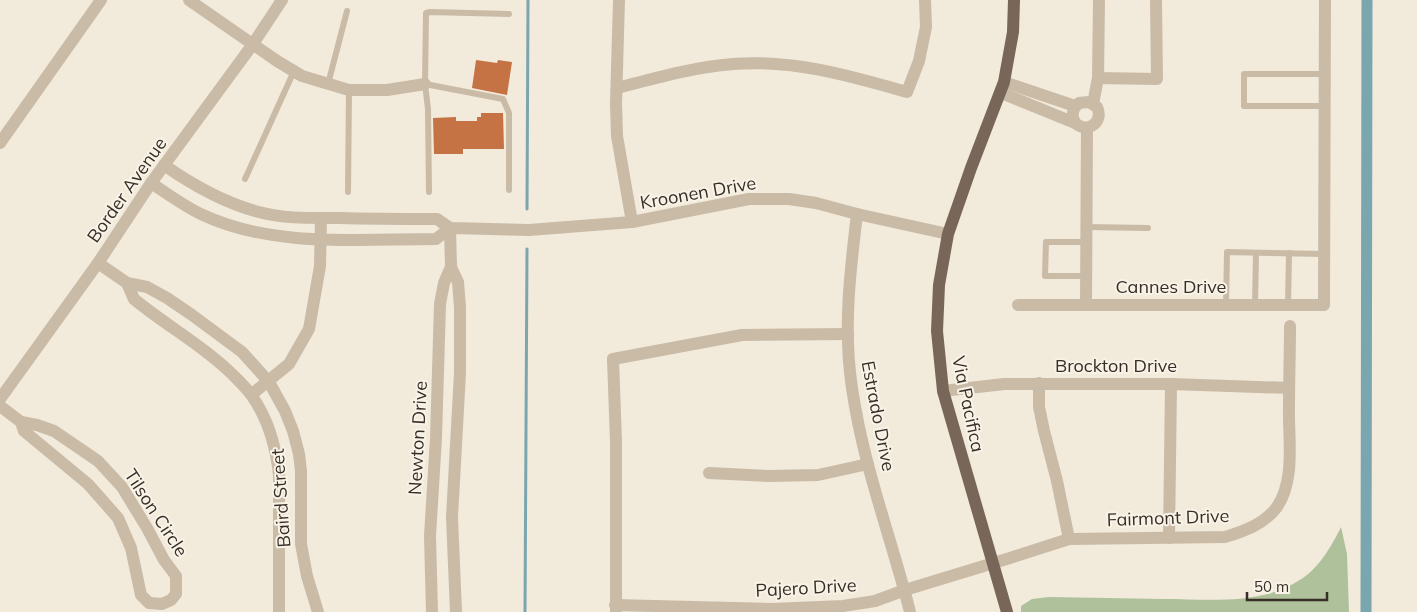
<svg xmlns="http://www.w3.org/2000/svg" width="1417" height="612" font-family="Mulish,sans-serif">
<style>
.green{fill:#afc19b}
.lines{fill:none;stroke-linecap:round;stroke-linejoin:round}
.stream{stroke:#7aa6af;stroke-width:3}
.canal{stroke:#7aa6af;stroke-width:11}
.building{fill:#c57345}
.service{stroke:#cabba7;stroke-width:6}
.minor{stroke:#cabba7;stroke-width:12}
.tertiary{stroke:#cabba7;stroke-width:12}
.primary{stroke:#786758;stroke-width:12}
.labels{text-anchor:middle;stroke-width:4;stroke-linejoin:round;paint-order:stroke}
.street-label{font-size:18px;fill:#362e27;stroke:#f9f3e7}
</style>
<rect width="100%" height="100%" fill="#f2eadb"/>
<path class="green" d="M1341,527l6,27 2,58h-328v-6l11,-7 17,-2c38,1 76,1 114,2 43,0 91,6 130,-15 24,-12 37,-35 48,-57z"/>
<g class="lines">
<g class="stream">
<path d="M527,209l1,-209"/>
<path d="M525,612l2,-363"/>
</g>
<path class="canal" d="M1366,612l1,-612"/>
</g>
<g class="building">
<path d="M476,60l21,3 1,-3 14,2 -5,33 -35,-7z"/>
<path d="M481,113h22l1,36h-41v5h-29l-1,-36 23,-1v4h21v-4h4z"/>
</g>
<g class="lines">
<g class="service">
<path d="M328,84l19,-73"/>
<path d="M425,84l78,15 6,14v77"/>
<path d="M1325,106h-81v-32h81"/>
<path d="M245,179l49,-108"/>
<path d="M348,192l1,-102"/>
<path d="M429,192l-1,-83 -3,-25 1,-71 4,-1 79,2"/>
<path d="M1087,227l61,1"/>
<path d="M1086,276h-41l1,-34h41"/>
<path d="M1226,305l1,-53 97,2"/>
<path d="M1255,305l1,-52"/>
<path d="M1288,305l1,-52"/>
</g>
<g class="minor">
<path d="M189,0l88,61 25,15 47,14h38l38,-6"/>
<path d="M619,0l-3,104 1,32 15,86"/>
<path d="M1098,78l59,1 -1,-79"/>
<path d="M1004,82l71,24"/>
<path d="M617,88c38,-10 77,-21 116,-24 60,-5 117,12 174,28l12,-31 7,-34 -1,-27"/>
<path d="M1001,93l74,30c13,11 29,-1 22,-16l-8,-5 -10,1c-7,6 -8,12 -4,20"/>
<path d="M1093,104l5,-26 1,-78"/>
<path d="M0,143l101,-143"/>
<path d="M164,165c30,21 60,38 95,47 25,7 53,6 80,6 33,1 65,1 98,1l13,9 79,2 103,-8 117,-23h40l27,4 41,11 91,20"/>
<path d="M151,183c17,11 34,24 52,32 71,33 156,24 233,24l14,-11"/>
<path d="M857,214c-7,58 -14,116 -5,174 11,77 39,149 58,224"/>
<path d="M450,228l1,39 7,15 2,25v66l-8,144 4,95"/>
<path d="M98,263l29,20 20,4 20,11 25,17 50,37 27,30 16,29 8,20 6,23 2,17v73l6,32 11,36"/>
<path d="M127,283l7,16c34,28 73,49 103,80 5,5 11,11 15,17 16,23 24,51 27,79v137"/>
<path d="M1018,305h306l1,-305"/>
<path d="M1086,305l1,-177"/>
<path d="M1039,383v24l5,24 13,50 12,58"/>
<path d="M943,391l61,-7h167l118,4"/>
<path d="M252,394l37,-30 20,-35 11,-63 1,-48"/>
<path d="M0,406l21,16 16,3 17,6 25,17 19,13 24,26 25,41 17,32 12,16v18l-5,6 -9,4 -13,-1 -8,-8 -10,-47 -13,-30 -30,-34 -64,-53 -3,-9"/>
<path d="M709,473l60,3 49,-1 50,-11"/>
<path d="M1169,538l2,-154"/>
<path d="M615,605l157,4 71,-3 32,-5 30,-11 105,-32 59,-19 156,-2c20,-6 39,-13 52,-30 19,-28 11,-70 12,-101 0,-27 1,-54 1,-80"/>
<path d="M432,612l-2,-76 6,-98 4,-134 4,-21 7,-16"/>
<path d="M616,612v-171l-3,-82 129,-24 106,-1"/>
</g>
<path class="tertiary" d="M0,399l98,-136 53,-80 102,-139 29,-44"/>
<path class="primary" d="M1007,612l-64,-221 -6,-60 2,-46 9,-51 23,-66 33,-86 9,-50 1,-32"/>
</g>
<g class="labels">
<g class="street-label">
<text transform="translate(127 190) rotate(-55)" y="6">Border Avenue</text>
<text transform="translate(698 193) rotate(-10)" y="6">Kroonen Drive</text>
<text x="1171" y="293">Cannes Drive</text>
<text x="1116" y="372">Brockton Drive</text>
<text transform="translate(968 404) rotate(78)" y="6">Via Pacifica</text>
<text transform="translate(878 416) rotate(79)" y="6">Estrado Drive</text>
<text transform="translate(418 438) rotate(-87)" y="6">Newton Drive</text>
<text transform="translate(281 498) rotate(-94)" y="6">Baird Street</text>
<text transform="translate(156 513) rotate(57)" y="6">Tilson Circle</text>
<text transform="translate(1168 518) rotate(-2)" y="6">Fairmont Drive</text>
<text transform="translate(806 588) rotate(-3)" y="6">Pajero Drive</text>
</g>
</g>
<path d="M1247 592v8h80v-8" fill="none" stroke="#362e27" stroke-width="2.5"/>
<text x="1254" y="592" font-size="15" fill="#362e27" stroke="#f9f3e7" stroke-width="4" paint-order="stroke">50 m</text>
</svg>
